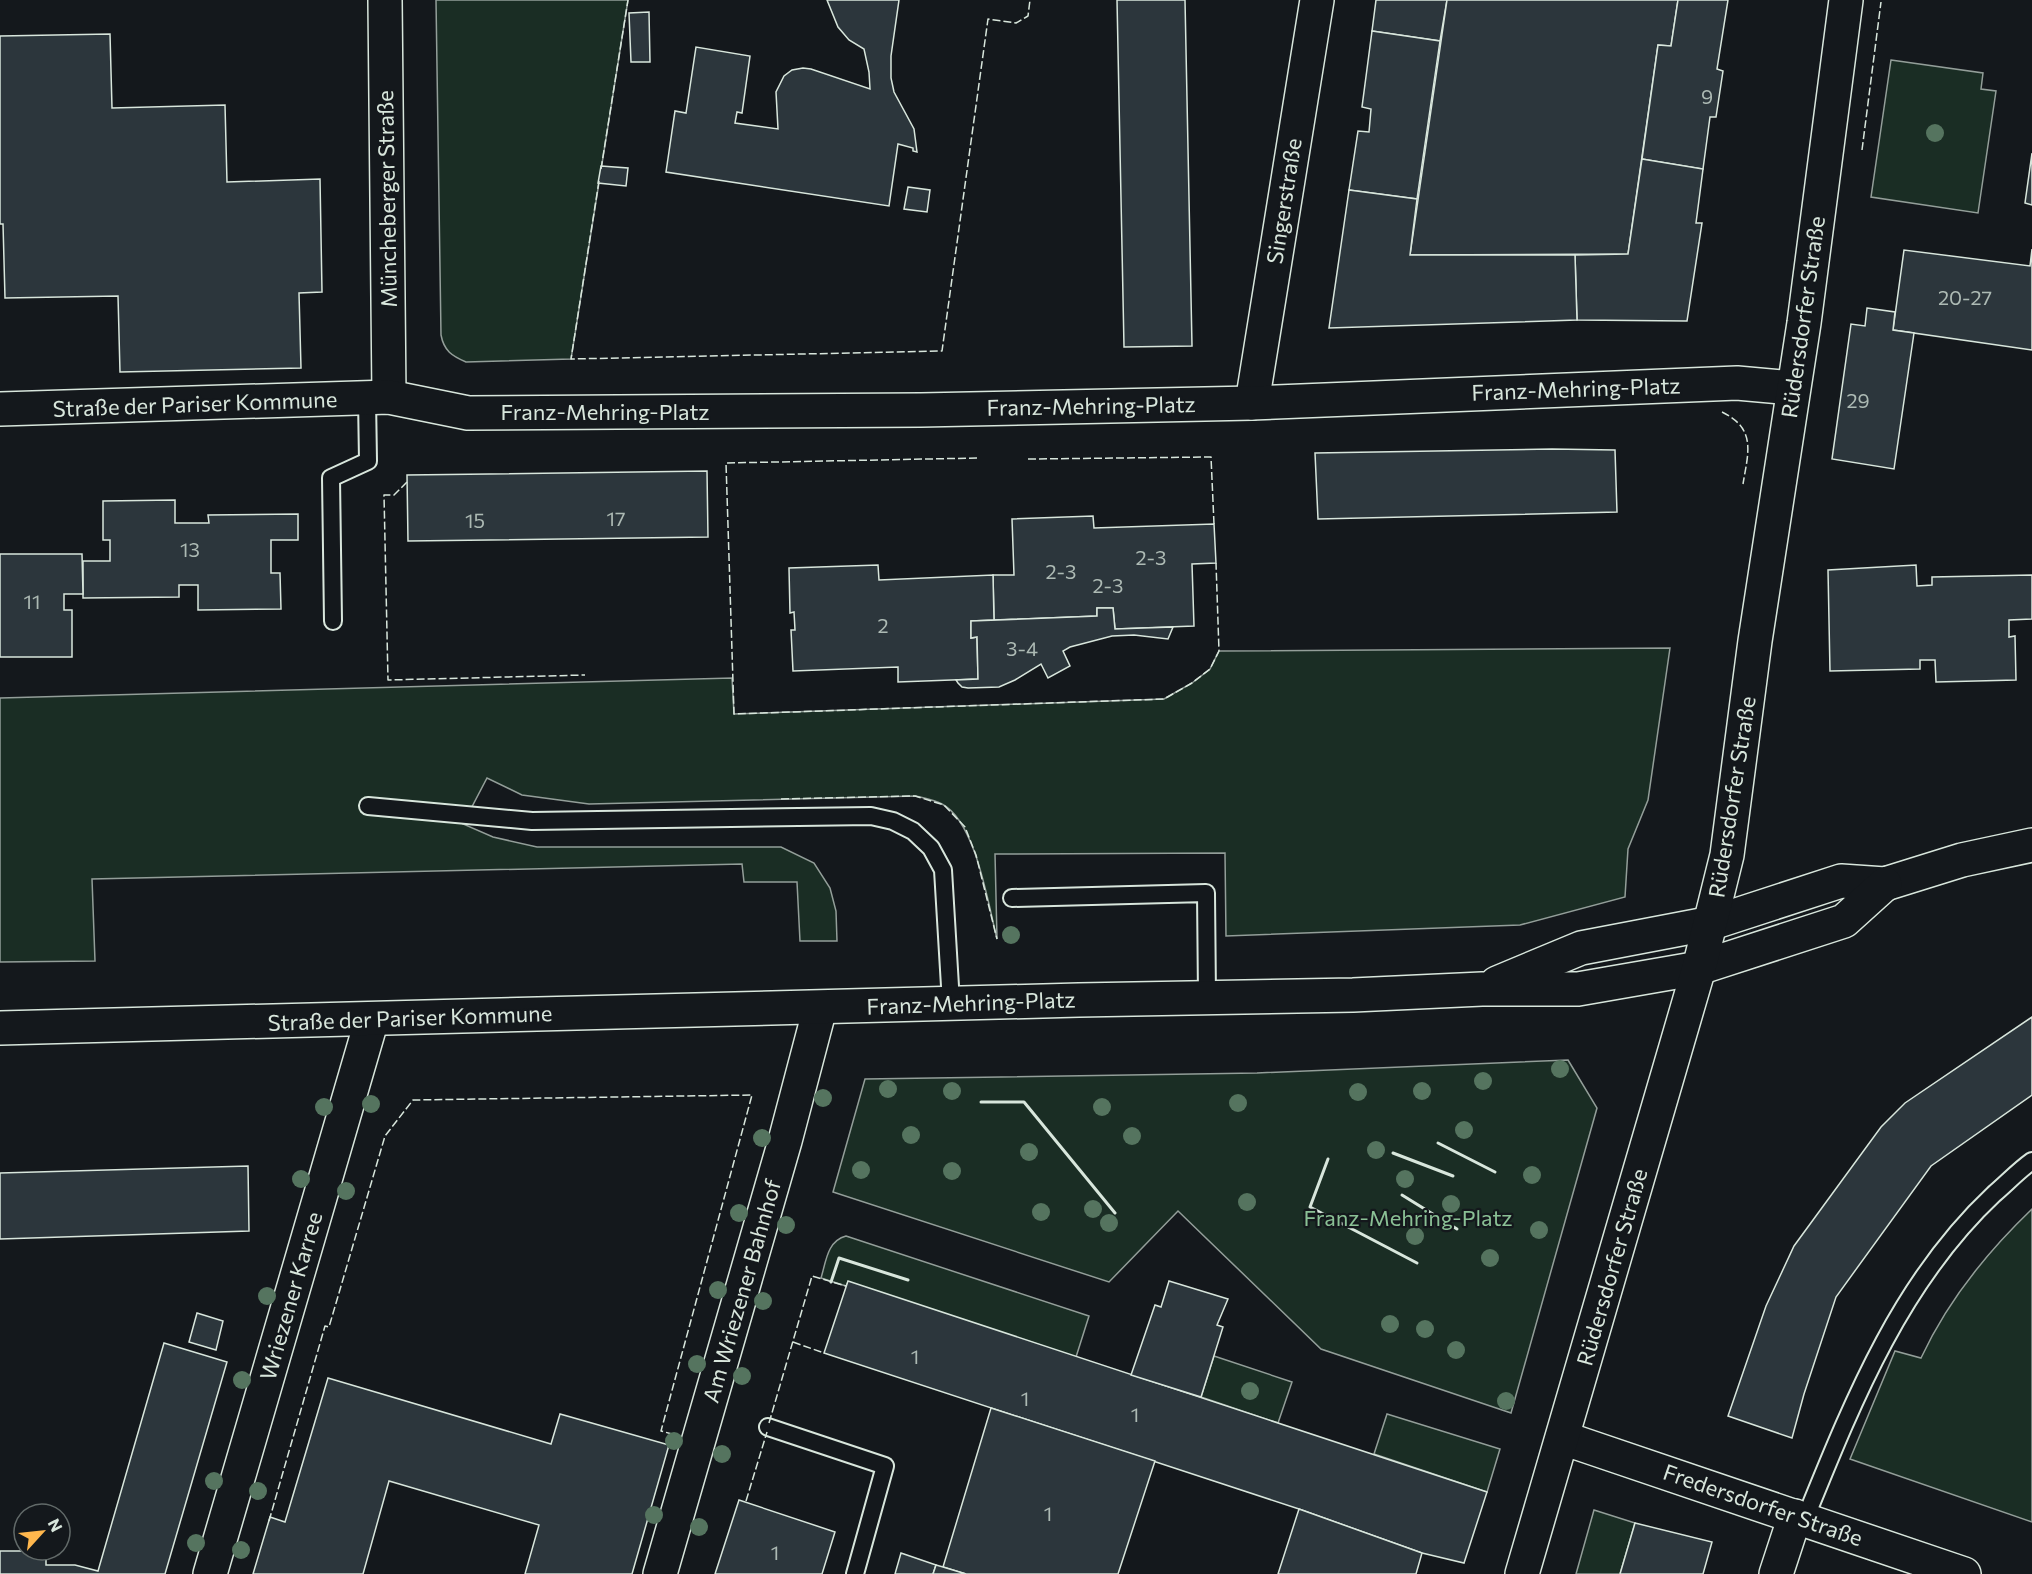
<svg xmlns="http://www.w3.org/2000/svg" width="2032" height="1574" font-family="Commissioner,sans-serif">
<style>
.green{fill:#1a2d24;stroke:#939e99;stroke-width:1.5}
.building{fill:#2c363c;stroke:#d8e6dc;stroke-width:1.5}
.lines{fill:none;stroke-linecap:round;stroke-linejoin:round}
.service-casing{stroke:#d8e6dc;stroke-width:20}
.minor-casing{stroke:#d8e6dc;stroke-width:36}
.tertiary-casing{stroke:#d8e6dc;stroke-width:36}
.service{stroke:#14181c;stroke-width:16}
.minor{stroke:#14181c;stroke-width:33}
.tertiary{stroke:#14181c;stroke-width:33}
.fence{stroke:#d8e6dc;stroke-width:1.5;stroke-dasharray:8 3;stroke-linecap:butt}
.wall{stroke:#d8e6dc;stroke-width:3}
.tree{fill:#55745f}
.labels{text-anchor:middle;stroke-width:4.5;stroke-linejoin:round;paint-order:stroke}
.number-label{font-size:20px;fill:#adbab4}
.street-label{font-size:22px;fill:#d8e6dc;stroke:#14181c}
.park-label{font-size:22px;fill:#8ac095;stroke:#14181c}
</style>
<rect width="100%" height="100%" fill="#14181c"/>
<g class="green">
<path d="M436,0h192l-57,359 -105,3c-14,-6 -22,-11 -25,-27z"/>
<path d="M1891,60l92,13 -2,16 15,2 -18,122 -107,-16z"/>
<path d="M1670,648l-22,152 -20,49 -3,48 -105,28 -294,11 -1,-83 -230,1 2,85c-9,-35 -21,-117 -55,-135 -8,-4 -18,-6 -26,-8l-327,8 -67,-9 -35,-17 -24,46 30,13 44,10h244l33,16 16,25 6,23 1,30h-37l-3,-59h-53l-2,-18 -650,15 3,82 -95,1v-264l732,-20 2,36 430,-15 28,-16 18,-14 9,-18z"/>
<path d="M1568,1060l29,48 -86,305 -190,-64 -143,-138 -69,71 -276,-90 32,-113 392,-6z"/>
<path d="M2032,1209v313l-182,-63 45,-108 26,7c27,-58 65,-105 111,-149z"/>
<path d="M846,1236l243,80 -13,41 -228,-75 -2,4 -25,-8c5,-16 6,-37 25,-42z"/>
<path d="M1214,1356l78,26 -14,41 -77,-26z"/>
<path d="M1387,1414l113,35 -13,43 -113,-38z"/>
<path d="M1594,1510l41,13 -15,51h-44z"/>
</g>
<g class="building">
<path d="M827,0h72l-8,56v22l3,14 20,37 3,23 -4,-1v-3l-15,-4 -9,62 -223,-34 9,-61 11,2 10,-66 54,9 -8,57 -5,-1 -2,11 43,6 -2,-37 8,-16 8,-6 11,-2 8,1 59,20 -1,-17 -5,-23 -15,-9 -11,-13z"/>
<path d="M1117,0h68l7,346 -68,1z"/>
<path d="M1376,0h71l-7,41 -68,-10z"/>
<path d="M1447,0h231l-7,46 -13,-1 -30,209 -218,1z"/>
<path d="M1678,0h50l-11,69 6,2 -7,46h-6l-7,52 -61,-10 16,-114 13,1z"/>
<path d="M649,12l1,50h-19l-2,-49z"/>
<path d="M1372,31l68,10 -23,158 -68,-9 9,-59 11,1 2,-23 -9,-2z"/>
<path d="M110,34l2,74 113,-3 2,77 93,-3 2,113 -23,1 2,75 -181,4 -2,-76 -113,2 -2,-74h-3v-188z"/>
<path d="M2032,153v52l-7,-2z"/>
<path d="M1642,159l61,10 -7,54h6l-15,98 -110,-1 -2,-65 53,-1z"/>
<path d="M601,166l27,2 -2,18 -28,-3z"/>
<path d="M908,187l22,3 -3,22 -23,-3z"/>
<path d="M1349,190l68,9 -7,56h165l2,65 -248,8z"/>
<path d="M2032,249v101l-139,-20 11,-80 126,16z"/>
<path d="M1867,308l28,4 -2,18 21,3 -20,136 -62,-10 19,-135 14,2z"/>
<path d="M1552,449l63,1 2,62 -299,7 -3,-66z"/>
<path d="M707,471l1,66 -300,4 -1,-66z"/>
<path d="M175,500v23h34l-1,-8 90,-1v26h-27v33h9l1,36 -83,1v-25h-19v12l-96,1v-37h27v-21h-7v-39z"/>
<path d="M1093,516l1,12 120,-4 2,39 -24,1 2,62 -79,3 -2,-21h-16v8l-103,4 -1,-45h21l-2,-56z"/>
<path d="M0,554h82l1,40h-19v16h8v47h-72z"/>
<path d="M878,565l1,15 114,-5 1,45 -23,1v17l6,-1 1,42 -80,3v-15l-105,4 -2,-41h4l-1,-18 -4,1 -1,-45z"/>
<path d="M1916,565l1,21 15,-1v-8l100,-2v44l-23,1v17l6,-1 1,44 -80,2 -1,-22h-15v9l-90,2 -2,-101z"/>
<path d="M1097,608h16l2,21 58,-2 -5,12 -34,-4 -22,1 -42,11 -7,4 7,15 -22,12 -7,-14 -26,16 -16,7 -31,1 -6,-1 -4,-4 -2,-3 22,-1 -1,-42 -6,1v-17l126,-5z"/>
<path d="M2032,1017v78l-101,71 -95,131 -32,97 -12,44 -64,-22 38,-110 28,-60 87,-119 24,-24z"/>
<path d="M248,1166l1,65 -249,8v-66z"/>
<path d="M848,1281l639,211 -23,71 -42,-10 -123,-44 -475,-156z"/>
<path d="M1169,1281l59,18 -11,26 6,2 -22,70 -70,-22 24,-70 6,2z"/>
<path d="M197,1313l26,8 -7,29 -27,-8z"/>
<path d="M164,1343l63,19 -62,212h-165v-23h46v14h29l23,6z"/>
<path d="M328,1378l223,66 9,-30 109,31 -37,129h-107l14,-49 -150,-44 -26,93h-110l17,-57 15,5z"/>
<path d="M991,1408l164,53 -37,113h-152l-23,-7z"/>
<path d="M739,1500l96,32 -13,42h-107z"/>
<path d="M1299,1509l123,44 -6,21h-138z"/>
<path d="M1635,1523l77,19 -9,32h-83z"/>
<path d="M901,1553l35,12 -3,9h-38z"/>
<path d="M936,1565l7,2 23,7h-33z"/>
</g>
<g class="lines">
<defs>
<g id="service">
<path d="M333,621l-2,-143 37,-17 -1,-62"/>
<path d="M368,806l164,15 339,-5 22,5 20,10 18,17 12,22 8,133"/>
<path d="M1012,898l194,-5 1,104"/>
<path d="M768,1427l117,39 -30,108"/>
<path d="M1805,1519c48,-118 95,-237 189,-325 13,-11 24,-23 38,-33"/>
</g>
<g id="minor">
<path d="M385,0l4,397"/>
<path d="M1252,403l65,-403"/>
<path d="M0,409l389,-12 79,16 453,-3 331,-7 485,-20 56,5"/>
<path d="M1563,1438l401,136"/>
<path d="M210,1574l162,-555"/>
<path d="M660,1574l125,-433 35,-133"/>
<path d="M1776,1574l19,-58"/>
</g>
<g id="tertiary">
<path d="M1497,983l84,-35 131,-25 129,-42 44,3 77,-24 70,-15"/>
<path d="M0,1028l1079,-28 274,-5 129,-6h96l121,-21 145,-47 41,-37"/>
<path d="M1522,1574l177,-606 28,-113 28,-214 49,-318 42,-323"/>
</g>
</defs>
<use href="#service" class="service-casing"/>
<use href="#minor" class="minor-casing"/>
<use href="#tertiary" class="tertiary-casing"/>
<use href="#service" class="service"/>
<use href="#minor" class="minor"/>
<use href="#tertiary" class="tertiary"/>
<g class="fence">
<path d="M1862,150l19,-148"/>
<path d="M601,169l27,-169"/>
<path d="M599,181l-28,178 371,-8 46,-332 28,4 12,-7 2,-16"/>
<path d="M1722,412c35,17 26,41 21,72"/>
<path d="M977,458l-251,5 8,251 430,-15 28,-16 18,-14 9,-18 -3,-88"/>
<path d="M1028,459l183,-2 3,67"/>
<path d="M407,482l-13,13h-10l4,185 197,-5"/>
<path d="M781,799l134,-3 29,9 21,22 11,28 21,84"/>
<path d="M793,1342l31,11"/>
<path d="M769,1423l43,-147 34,10"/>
<path d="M746,1501l21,-69"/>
<path d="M269,1521l56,-195 4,1 56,-191 28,-36 339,-5 -91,336 11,3 -4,13"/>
</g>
<g class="wall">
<path d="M981,1102h43l91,111"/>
<path d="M1438,1143l57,29"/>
<path d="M1393,1153l60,23"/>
<path d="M1328,1159l-18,48 107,56"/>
<path d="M1402,1195l55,34"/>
<path d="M831,1282l8,-24 69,22"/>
</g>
</g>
<g class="tree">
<circle cx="1935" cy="133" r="9"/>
<circle cx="1011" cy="935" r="9"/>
<circle cx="1560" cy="1069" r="9"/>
<circle cx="1483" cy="1081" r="9"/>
<circle cx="888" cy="1089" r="9"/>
<circle cx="952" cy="1091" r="9"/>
<circle cx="1422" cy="1091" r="9"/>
<circle cx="1358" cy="1092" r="9"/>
<circle cx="823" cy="1098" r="9"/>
<circle cx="1238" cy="1103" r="9"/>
<circle cx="371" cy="1104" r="9"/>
<circle cx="324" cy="1107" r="9"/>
<circle cx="1102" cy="1107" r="9"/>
<circle cx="1464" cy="1130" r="9"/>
<circle cx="911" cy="1135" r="9"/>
<circle cx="1132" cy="1136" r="9"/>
<circle cx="762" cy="1138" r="9"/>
<circle cx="1376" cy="1150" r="9"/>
<circle cx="1029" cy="1152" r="9"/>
<circle cx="861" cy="1170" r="9"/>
<circle cx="952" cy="1171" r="9"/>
<circle cx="1532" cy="1175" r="9"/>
<circle cx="301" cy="1179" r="9"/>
<circle cx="1405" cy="1179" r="9"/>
<circle cx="346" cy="1191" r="9"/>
<circle cx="1247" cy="1202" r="9"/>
<circle cx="1451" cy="1204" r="9"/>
<circle cx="1093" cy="1209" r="9"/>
<circle cx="1041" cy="1212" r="9"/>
<circle cx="739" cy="1213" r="9"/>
<circle cx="1109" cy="1223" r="9"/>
<circle cx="786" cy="1225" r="9"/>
<circle cx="1539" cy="1230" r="9"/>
<circle cx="1415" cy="1236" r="9"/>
<circle cx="1490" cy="1258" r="9"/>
<circle cx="718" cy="1290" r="9"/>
<circle cx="267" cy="1296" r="9"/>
<circle cx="763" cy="1301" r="9"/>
<circle cx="1390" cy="1324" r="9"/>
<circle cx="1425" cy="1329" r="9"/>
<circle cx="1456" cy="1350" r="9"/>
<circle cx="697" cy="1364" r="9"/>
<circle cx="742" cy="1376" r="9"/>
<circle cx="242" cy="1380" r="9"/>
<circle cx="1250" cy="1391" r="9"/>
<circle cx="1506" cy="1401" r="9"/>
<circle cx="674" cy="1441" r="9"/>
<circle cx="722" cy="1454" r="9"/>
<circle cx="214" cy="1481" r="9"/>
<circle cx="258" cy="1491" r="9"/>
<circle cx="654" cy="1515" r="9"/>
<circle cx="699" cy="1527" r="9"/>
<circle cx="196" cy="1543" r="9"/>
<circle cx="241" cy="1550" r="9"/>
</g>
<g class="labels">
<g class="number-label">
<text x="1707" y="104">9</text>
<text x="1965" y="305">20-27</text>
<text x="1858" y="408">29</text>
<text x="616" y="526">17</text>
<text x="475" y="528">15</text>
<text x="190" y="557">13</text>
<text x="1151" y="565">2-3</text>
<text x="1061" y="579">2-3</text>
<text x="1108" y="593">2-3</text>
<text x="32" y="609">11</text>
<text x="883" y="633">2</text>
<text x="1022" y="656">3-4</text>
<text x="915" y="1364">1</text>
<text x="1025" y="1406">1</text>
<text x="1135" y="1422">1</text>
<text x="1048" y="1521">1</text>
<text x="775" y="1560">1</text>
</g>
<g class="street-label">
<text transform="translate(387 199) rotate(-91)" y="8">Müncheberger Straße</text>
<text transform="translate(1284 201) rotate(-81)" y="8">Singerstraße</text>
<text transform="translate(1803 317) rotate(-82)" y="8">Rüdersdorfer Straße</text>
<text transform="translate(1576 389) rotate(-2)" y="8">Franz-Mehring-Platz</text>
<text transform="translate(195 404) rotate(-2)" y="8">Straße der Pariser Kommune</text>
<text transform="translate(1091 406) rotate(-1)" y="8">Franz-Mehring-Platz</text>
<text x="605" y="420">Franz-Mehring-Platz</text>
<text transform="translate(1732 797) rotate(-81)" y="8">Rüdersdorfer Straße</text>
<text transform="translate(971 1003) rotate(-2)" y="8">Franz-Mehring-Platz</text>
<text transform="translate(410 1018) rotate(-2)" y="8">Straße der Pariser Kommune</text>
<text transform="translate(1612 1267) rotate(-74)" y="8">Rüdersdorfer Straße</text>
<text transform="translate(742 1291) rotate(-74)" y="8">Am Wriezener Bahnhof</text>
<text transform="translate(291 1296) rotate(-74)" y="8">Wriezener Karree</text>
<text transform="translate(1763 1505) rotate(19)" y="8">Fredersdorfer Straße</text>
</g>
<g class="park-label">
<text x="1408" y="1226">Franz-Mehring-Platz</text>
</g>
</g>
<g transform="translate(42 1532) rotate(63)"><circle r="28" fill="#14181c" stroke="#626a69" stroke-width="1.5"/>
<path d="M0-4.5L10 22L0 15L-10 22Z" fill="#ffb74d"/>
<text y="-9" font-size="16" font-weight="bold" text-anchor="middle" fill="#d8e6dc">N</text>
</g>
</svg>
